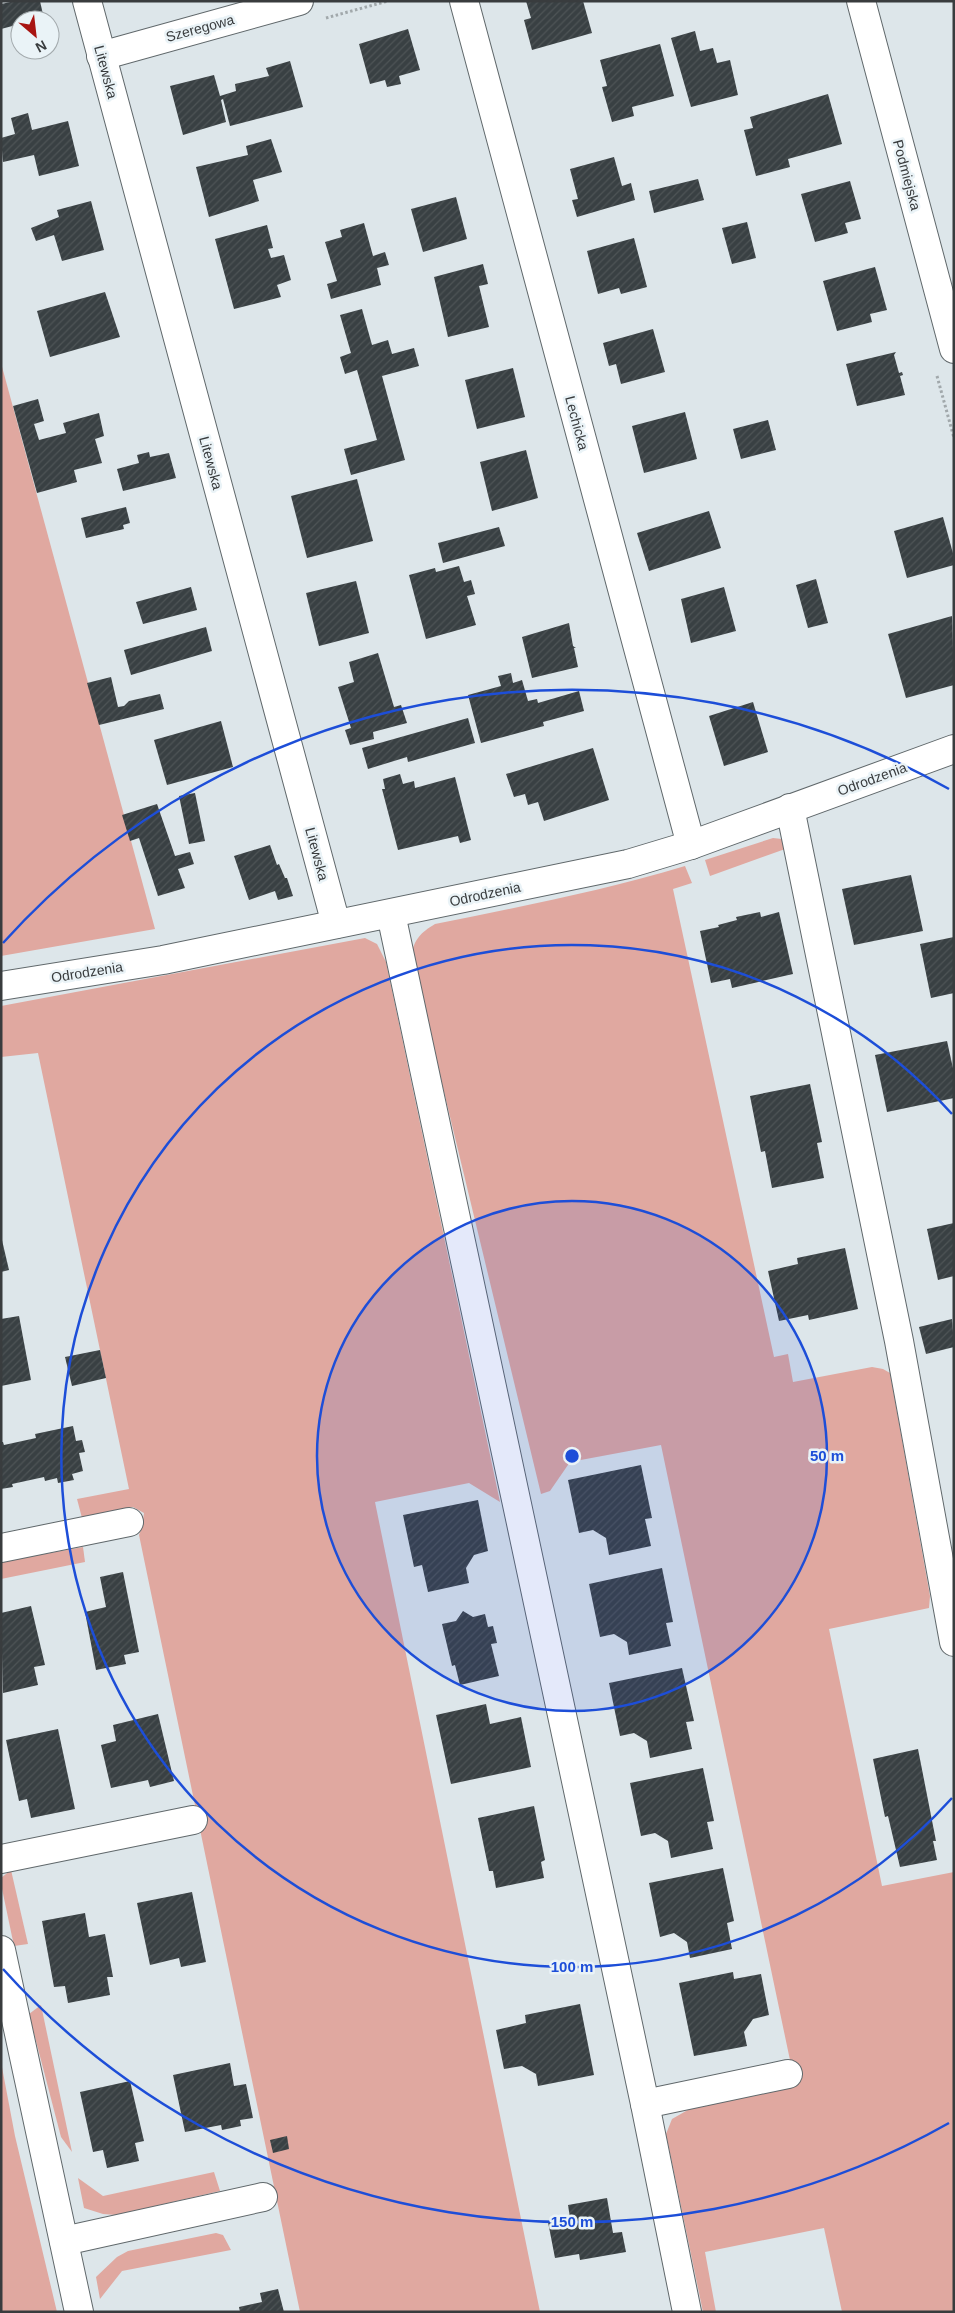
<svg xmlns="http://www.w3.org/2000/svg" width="955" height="2313" font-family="Arial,sans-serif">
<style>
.grass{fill:#e0a8a0}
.building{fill:url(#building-hatch)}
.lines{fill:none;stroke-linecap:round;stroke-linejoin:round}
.minor-casing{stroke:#60686b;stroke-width:30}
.path{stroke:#a1a8ab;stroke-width:3;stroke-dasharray:2.5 2.5;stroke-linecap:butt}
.minor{stroke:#fff;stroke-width:28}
.ring{fill:none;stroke:#1d4ed8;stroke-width:2.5}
.labels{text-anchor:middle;stroke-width:5;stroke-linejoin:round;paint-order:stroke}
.street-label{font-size:14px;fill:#393c3e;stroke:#eaf3f7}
.centre{fill:#1d4ed8;stroke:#eaf3f7;stroke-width:2.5}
.ring-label{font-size:15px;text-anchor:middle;font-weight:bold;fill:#1d4ed8;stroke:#eaf3f7;stroke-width:5;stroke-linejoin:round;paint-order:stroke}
</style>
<defs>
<pattern id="building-hatch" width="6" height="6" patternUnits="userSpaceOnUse" patternTransform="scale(1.25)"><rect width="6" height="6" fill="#394043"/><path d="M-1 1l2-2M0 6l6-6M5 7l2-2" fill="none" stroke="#4e5456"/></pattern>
</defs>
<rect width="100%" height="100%" fill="#dde6ea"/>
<g class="grass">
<path d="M1,363l154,566 -154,27z"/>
<path d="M773,838l9,1 6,9 -78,28 -5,-16z"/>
<path d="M685,866l7,17 -19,6 101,468 14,-3 5,28 79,-15 11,2 7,4 40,223 -1,12 -100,21 53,257 72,-14v440h-112l-18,-84 -119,24 11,60h-13l-37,-178 6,-15 21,-12 102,-23 -134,-639 -91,17 -20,29 -9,3 -130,-539c4,-16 9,-22 24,-31 84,-17 167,-33 250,-58z"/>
<path d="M365,938l12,6 9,18 114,540 -31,-19 -94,19 165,810h-240l-161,-777 3,-8 2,-14 -11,-6 -51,11 -5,-19 52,-10 -91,-436 -37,4v-51z"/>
<path d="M83,1547l2,15 -84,17v-17z"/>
<path d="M11,1870l17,74 -14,2 -13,-62v-6z"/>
<path d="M41,2005l31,147 -11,-15 -32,-123z"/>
<path d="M1,2062l14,74 42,176h-56z"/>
<path d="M214,2172l6,19 -104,24 -13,-1 -19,-6 -6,-30 25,18z"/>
<path d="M216,2233l7,2 8,15 -109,21 -22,28 -4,-22 21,-20 11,-6z"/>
</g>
<g class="building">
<path d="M15,1h25l4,18 -24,1v4l-19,5v-25z"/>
<path d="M526,1h57l9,32 -60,17 -8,-30 7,-2z"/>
<path d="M408,29l12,41 -21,6 2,8 -14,3 -2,-7 -15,4 -11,-40z"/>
<path d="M695,31l5,20 13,-3 4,15 13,-3 8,35 -47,12 -20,-69z"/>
<path d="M660,44l14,52 -42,11 2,9 -22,6 -10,-35 5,-1 -7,-26z"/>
<path d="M290,61l13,46 -73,19 -7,-27 -2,1 5,22 -43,13 -13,-49 44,-11 6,21 16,-5 -1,-7 34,-8 -3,-8z"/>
<path d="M828,94l14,50 -54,15 2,8 -34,9 -12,-46 9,-2 -3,-11z"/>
<path d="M28,113l4,17 36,-9 11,45 -40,10 -5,-21 -31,7 -2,-24 14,-4 -4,-16z"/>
<path d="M271,139l11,33 -29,8 6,21 -50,16 -13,-50 52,-12 -2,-9z"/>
<path d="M614,157l8,29 9,-3 4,17 -58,17 -5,-17 6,-1 -8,-30z"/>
<path d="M698,179l6,21 -50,13 -5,-22z"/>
<path d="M850,181l11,38 -16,4 3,10 -33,9 -14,-48z"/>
<path d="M456,197l11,42 -44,13 -12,-43z"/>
<path d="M91,201l13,49 -42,11 -8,-26 -18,6 -5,-13 28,-11 -2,-7z"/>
<path d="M747,222l9,36 -24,6 -10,-36z"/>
<path d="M364,223l9,33 12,-4 4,13 -12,3 4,17 -50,14 -4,-15 10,-3 -12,-39 17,-5 -2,-7z"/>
<path d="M267,225l6,23 -5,1 3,9 13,-3 7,25 -14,5 4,12 -47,12 -19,-70z"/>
<path d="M634,238l13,49 -26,7 -2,-6 -21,6 -11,-43z"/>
<path d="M483,264l5,20 -9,2 10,41 -41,10 -14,-60z"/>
<path d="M875,267l12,43 -17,4 2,8 -35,9 -14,-50z"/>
<path d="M105,292l15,45 -70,20 -13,-46z"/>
<path d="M362,309l10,36 16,-5 4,14 22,-6 5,18 -37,10 23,84 -54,15 -7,-26 33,-9 -20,-70 -12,4 -5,-17 11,-4 -11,-38z"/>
<path d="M653,329l12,43 -44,12 -5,-20 -7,2 -6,-23z"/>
<path d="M896,352l-2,3 5,18 3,-1 1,3 -3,1 5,19 -48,11 -11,-42z"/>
<path d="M513,368l12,49 -48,12 -12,-49z"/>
<path d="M38,399l6,22 -10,3 5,16 27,-7 -3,-10 36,-10 5,23 -9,3 7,24 -28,7 3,12 -40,11 -24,-87z"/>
<path d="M685,412l12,47 -53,14 -12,-47z"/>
<path d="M768,420l8,30 -35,9 -8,-30z"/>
<path d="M526,450l12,48 -46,13 -12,-49z"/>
<path d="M149,452l1,5 19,-4 7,25 -53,13 -6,-22 22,-6 -2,-8z"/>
<path d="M357,479l16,62 -66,17 -16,-62z"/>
<path d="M126,507l4,16 -7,2 1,4 -38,9 -5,-20z"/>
<path d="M709,511l12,37 -72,23 -12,-38z"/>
<path d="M943,517l11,40v8l-47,13 -13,-47z"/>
<path d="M499,527l6,19 -62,17 -5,-20z"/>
<path d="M459,566l5,16 7,-2 4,14 -8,2 9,29 -50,14 -17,-64 26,-7 1,4z"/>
<path d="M816,579l12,44 -20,5 -12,-43z"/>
<path d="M356,581l13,52 -50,13 -13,-53z"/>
<path d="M191,587l6,23 -54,14 -7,-22z"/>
<path d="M724,587l12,44 -45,12 -10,-44z"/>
<path d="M952,616l2,69 -48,13 -18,-64z"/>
<path d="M569,623l4,23 3,2h-2l4,19 -46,11 -10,-41z"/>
<path d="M206,627l6,24 -81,24 -7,-25z"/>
<path d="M378,653l16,54 7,-2 6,18 -34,9 1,7 -24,6 -5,-15 6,-2 -13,-41 16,-5 -5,-20z"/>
<path d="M511,673l2,10 9,-3 6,21 9,-2 1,4 41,-12 5,20 -41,11 1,4 -63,17 -13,-48 33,-9 -3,-10z"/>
<path d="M111,677l7,30 6,-1 5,-5 31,-7 4,15 -65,16 -12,-42z"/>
<path d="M753,702l15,50 -44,14 -15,-50z"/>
<path d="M468,718l7,25 -67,19 -1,-5 -39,12 -6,-21z"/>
<path d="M221,721l12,46 -66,18 -13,-45z"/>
<path d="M593,748l16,52 -65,21 -6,-19 -10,3 -3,-11 -11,3 -8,-23z"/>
<path d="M400,774l3,10 11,-3 1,7 40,-11 16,63 -11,3 -2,-7 -60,14 -16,-61h3l-2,-10z"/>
<path d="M195,793l10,48 -16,3 -10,-48z"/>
<path d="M157,804l18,52 15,-4 4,12 -16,5 7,19 -27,8 -19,-58 -9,3 -8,-26z"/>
<path d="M270,845l7,20 2,-1 6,14h2l6,18 -15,4 -3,-9 -26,9 -15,-44z"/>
<path d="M911,875l12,56 -69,14 -12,-56z"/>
<path d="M760,912l1,5 18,-5 14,62 -61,14 -2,-9 -19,4 -11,-52 19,-4 -1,-2 19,-5 -1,-3z"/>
<path d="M954,937v56l-23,5 -11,-54z"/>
<path d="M947,1041l7,32v25l-67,14 -12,-57z"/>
<path d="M810,1084l12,58 -5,1 7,35 -52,10 -7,-37 -4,1 -11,-56z"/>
<path d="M954,1223v53l-16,4 -11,-51z"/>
<path d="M1,1236l8,34 -8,2z"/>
<path d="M845,1248l13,61 -49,11 -1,-5 -29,6 -11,-50 30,-7 -1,-6z"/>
<path d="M19,1316l12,64 -30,6v-67z"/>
<path d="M952,1319l2,28 -28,7 -7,-27z"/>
<path d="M100,1350l6,28 -34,8 -7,-29z"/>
<path d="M73,1426l3,15 6,-1 3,12 -6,1 4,18 -11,3 2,6 -16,3 -1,-5 -12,3 -1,-4 -32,7 1,3 -12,2v-47h2l1,3 32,-7 -1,-4z"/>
<path d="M641,1465l11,53 -7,1 6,27 -42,9 -3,-17 -13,-8 -14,3 -11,-53z"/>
<path d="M478,1500l10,51 -14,4 -8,13 3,15 -41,9 -6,-27 -8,2 -11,-52z"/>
<path d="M662,1568l11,54 -7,1 5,23 -42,9 -2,-13 -13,-8 -14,3 -11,-53z"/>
<path d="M123,1572l16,80 -15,3 2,9 -30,6 -11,-58 21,-5 -6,-30z"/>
<path d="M31,1606l14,59 -11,2 4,18 -35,8 -2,-80z"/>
<path d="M463,1611l10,6 12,-3 3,13 5,-1 4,17 -6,1 8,32 -39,9 -5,-20 -3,1 -10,-42 14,-3z"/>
<path d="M682,1668l12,53 -8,1 6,27 -42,9 -3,-17 -13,-8 -14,3 -11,-53z"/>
<path d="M486,1704l4,20 31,-7 10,50 -80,17 -15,-69z"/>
<path d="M158,1714l16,67 -24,6 -2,-7 -37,8 -10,-43 15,-4 -3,-16z"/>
<path d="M58,1729l17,80 -44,9 -4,-19 -8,2 -13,-61z"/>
<path d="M918,1749l18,92h-3l4,19 -37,7 -12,-51 -3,1 -12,-58z"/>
<path d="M703,1768l11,53 -7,1 6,27 -42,9 -3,-17 -13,-8 -14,3 -11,-53z"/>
<path d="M534,1806l11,54 -4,2 3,16 -48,10 -3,-17h-4l-11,-53z"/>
<path d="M723,1868l11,53 -7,2 5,26 -42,9 -3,-16 -13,-9 -14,4 -11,-54z"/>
<path d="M192,1892l14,70 -25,5 -2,-9 -29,7 -13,-62z"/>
<path d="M85,1913l4,24 16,-3 8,43h-6l3,18 -42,8 -3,-17 -11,1 -12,-66z"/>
<path d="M733,1972l1,7 27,-5 8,41 -16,4 -9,13 3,14 -53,10 -15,-73z"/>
<path d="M580,2004l14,71 -56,11 -2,-12 -14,-8 -18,3 -8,-39 30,-7 -1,-8z"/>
<path d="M230,2063l4,23 12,-2 7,34 -13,2 1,6 -19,4 -1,-5 -36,7 -12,-57z"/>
<path d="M130,2081l14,60 -9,2 4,18 -32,7 -4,-18 -10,2 -13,-60z"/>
<path d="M287,2136l2,13 -16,4 -3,-13z"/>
<path d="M607,2198l6,35 9,-1 4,20 -46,8 -1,-6 -24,4 -7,-36 22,-4 -2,-13z"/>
<path d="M278,2289l6,23h-44l-1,-5 23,-5 -2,-9z"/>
</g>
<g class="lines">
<defs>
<g id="minor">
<path d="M87,1l249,923"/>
<path d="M464,1l227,844"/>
<path d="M861,1l93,348"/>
<path d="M101,56l198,-55"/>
<path d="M790,808l109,533 55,301"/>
<path d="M391,914l254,1190 42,208"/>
<path d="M1,986l162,-26 465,-96 63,-19 263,-96"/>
<path d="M1,1548l128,-26"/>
<path d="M1,1859l192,-39"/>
<path d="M1,1950l78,362"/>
<path d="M645,2104l143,-30"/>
<path d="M64,2241l199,-44"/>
</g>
</defs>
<use href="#minor" class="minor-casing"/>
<g class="path">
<path d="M326,18l62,-17"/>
<path d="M937,376l17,62"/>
</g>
<use href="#minor" class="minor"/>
</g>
<circle cx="572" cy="1456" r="255" fill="#1d4ed8" fill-opacity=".12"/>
<g class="ring">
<circle cx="572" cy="1456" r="255"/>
<path d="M952 1798A511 511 0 1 1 952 1114"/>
<path d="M949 2123A766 766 0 0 1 3 1969M3 943A766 766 0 0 1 949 789"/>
</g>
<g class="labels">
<g class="street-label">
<text transform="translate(200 28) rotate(-15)" y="5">Szeregowa</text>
<text transform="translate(106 72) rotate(75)" y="5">Litewska</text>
<text transform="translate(907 175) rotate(75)" y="5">Podmiejska</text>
<text transform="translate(577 423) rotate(75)" y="5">Lechicka</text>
<text transform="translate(211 463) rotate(75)" y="5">Litewska</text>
<text transform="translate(872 779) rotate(-20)" y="5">Odrodzenia</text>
<text transform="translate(317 854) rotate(75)" y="5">Litewska</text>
<text transform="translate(485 894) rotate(-12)" y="5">Odrodzenia</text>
<text transform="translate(87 972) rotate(-9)" y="5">Odrodzenia</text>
</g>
</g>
<circle cx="572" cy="1456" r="8" class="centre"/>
<g class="ring-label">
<text x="827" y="1461">50 m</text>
<text x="572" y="1972">100 m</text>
<text x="572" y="2227">150 m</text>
</g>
<rect width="955" height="2313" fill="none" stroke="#393c3e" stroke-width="5"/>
<g transform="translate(35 35) rotate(152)"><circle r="24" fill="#eaf3f7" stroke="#a3aaad"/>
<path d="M0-4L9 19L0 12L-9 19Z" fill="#a81412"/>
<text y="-8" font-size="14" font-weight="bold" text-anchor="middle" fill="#393c3e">N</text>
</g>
</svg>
